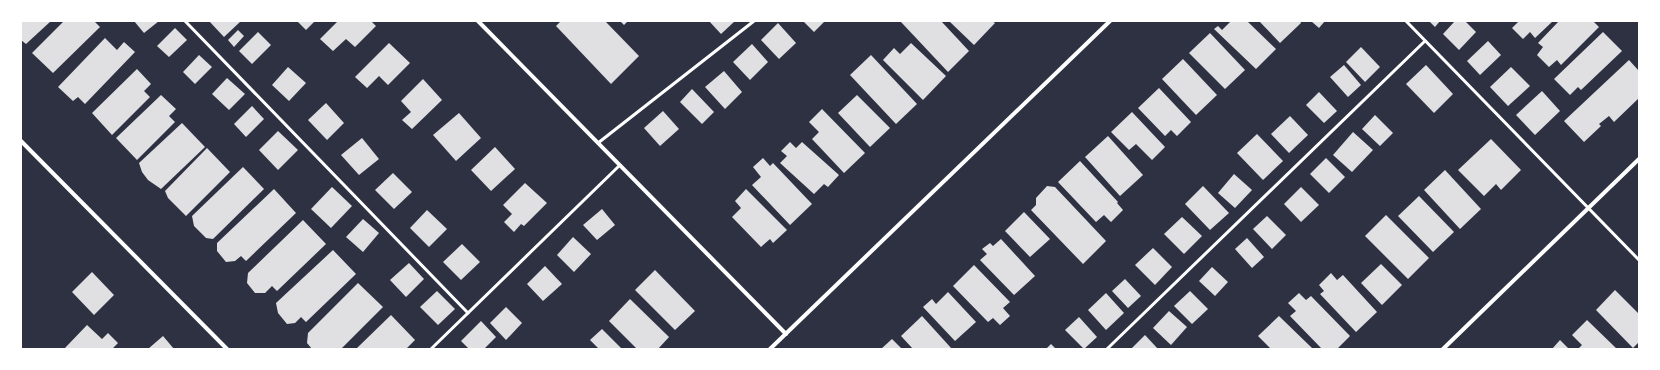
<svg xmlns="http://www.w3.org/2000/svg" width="1660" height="370" font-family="'DM Sans',sans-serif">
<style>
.building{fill:#e0e0e3}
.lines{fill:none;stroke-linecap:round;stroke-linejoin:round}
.service{stroke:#fff;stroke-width:3}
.minor{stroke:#fff;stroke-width:4}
</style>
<rect width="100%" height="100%" fill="#2d3142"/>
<g class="building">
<path d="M21,21h30l-25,23 -5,-4z"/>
<path d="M64,21h30l6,6 -47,46 -21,-20z"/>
<path d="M134,21h25l-15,12z"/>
<path d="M209,21h32l-17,16z"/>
<path d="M297,21h18l-9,9z"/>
<path d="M338,21h33l5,5 -21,21 -9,-8 -13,12 -13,-12z"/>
<path d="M561,21h44l34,35 -28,28 -55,-58z"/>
<path d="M620,21h8l-4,4z"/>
<path d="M709,21h26l-14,13z"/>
<path d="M803,21h22l-11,11z"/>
<path d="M902,21h39l28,30 -21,21 -47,-50z"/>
<path d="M949,21h43l3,2 -21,22z"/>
<path d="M1231,21h16l29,28 -20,20 -42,-40 4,-3 4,4z"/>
<path d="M1259,21h41l1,2 -21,20z"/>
<path d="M1311,21h14l-6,7z"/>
<path d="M1429,21h11l-5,6z"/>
<path d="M1455,21h10l11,11 -17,18 -16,-16z"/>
<path d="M1519,21h34l-18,17 -5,-6 -7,7 -11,-11z"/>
<path d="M1559,21h34l6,6 -38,38 -4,-5 -8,7 -12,-12 6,-8 -5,-4z"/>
<path d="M778,23l18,20 -17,16 -18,-19z"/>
<path d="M175,28l12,12 -18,17 -12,-11z"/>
<path d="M238,30l6,6 -10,11 -6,-7z"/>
<path d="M258,32l13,13 -19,19 -13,-13z"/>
<path d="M1603,32l19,19 -41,39 -3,-3 -8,8 -16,-16z"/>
<path d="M1210,33l35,37 -20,19 -36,-36z"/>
<path d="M105,38l12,12 7,-8 11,10 -50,52 -7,-7 -5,4 -15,-14z"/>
<path d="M1488,41l13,14 -21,20 -13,-14z"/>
<path d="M389,43l21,20 -22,22 -9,-9 -12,12 -12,-11z"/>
<path d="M911,43l35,33 -23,24 -40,-40 11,-12 6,6z"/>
<path d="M752,44l16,18 -18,18 -17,-18z"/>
<path d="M1361,47l19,20 -15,15 -19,-20z"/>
<path d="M199,55l13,12 -17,17 -12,-12z"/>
<path d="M871,55l46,49 -21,20 -46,-49z"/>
<path d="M1183,59l34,36 -21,20 -34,-36z"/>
<path d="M1629,60l10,11v27l-25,24 -5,-6 -10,8 2,2 -17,16 -20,-21z"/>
<path d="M1344,65l17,20 -13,12 -18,-20z"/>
<path d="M1426,65l27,29 -19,19 -28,-29z"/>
<path d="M288,67l18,16 -17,18 -17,-16z"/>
<path d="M1511,67l19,19 -22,20 -18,-19z"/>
<path d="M137,69l14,15 -7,7 6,6 -38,38 -20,-22z"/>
<path d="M724,71l18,21 -17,17 -20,-22z"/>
<path d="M227,78l18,16 -16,16 -17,-16z"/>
<path d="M423,79l19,21 -30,29 -10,-9 9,-8 -10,-11z"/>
<path d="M1159,88l32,34 -14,14 -6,-6 -6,6 -27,-28z"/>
<path d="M692,89l22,23 -12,12 -22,-22z"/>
<path d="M1542,91l18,20 -25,24 -19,-20z"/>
<path d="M1319,92l18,19 -13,12 -18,-18z"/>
<path d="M161,95l15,14 -7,7 6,6 -38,38 -21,-22z"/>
<path d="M857,95l33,33 -20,19 -32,-34z"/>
<path d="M326,103l18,20 -17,17 -19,-20z"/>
<path d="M252,106l12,13 -18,18 -12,-13z"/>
<path d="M822,109l43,44 -21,20 -32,-34 7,-7 -10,-10z"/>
<path d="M663,111l16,18 -19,17 -16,-18z"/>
<path d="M1132,112l33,35 -13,13 -16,-16 -7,6 -18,-18z"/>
<path d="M459,113l22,25 -25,23 -23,-26z"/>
<path d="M1375,115l18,18 -13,13 -18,-17z"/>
<path d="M1290,116l18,19 -19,18 -18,-19z"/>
<path d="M182,123l23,24 -44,42 -13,-9 -6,-8 -3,-9z"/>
<path d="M278,131l20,19 -20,20 -19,-20z"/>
<path d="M1353,132l20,18 -21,22 -19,-17z"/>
<path d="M1257,134l26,27 -20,19 -26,-27z"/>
<path d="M1108,136l35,39 -23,21 -35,-39z"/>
<path d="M362,138l17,21 -20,16 -18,-20z"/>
<path d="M1491,139l30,31 -20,20 -5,-6 -12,12 -26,-26z"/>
<path d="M790,142l6,6 6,-6 37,33 -11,12 -4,-3 -10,10 -34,-31 7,-7 -6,-5z"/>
<path d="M495,147l20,22 -24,22 -20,-21z"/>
<path d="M207,148l23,24 -44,44 -18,-18 -3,-7z"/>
<path d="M763,158l7,8 3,-3 39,41 -22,21 -38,-40 9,-8 -8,-10z"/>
<path d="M1326,158l19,19 -16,16 -19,-19z"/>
<path d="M1080,161l38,41 -1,1 6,7 -12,12 -7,-7 -8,7 -38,-40z"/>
<path d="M243,167l21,22 -51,50 -7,-1 -12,-12 -2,-10z"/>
<path d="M1445,170l36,39 -21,20 -36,-39z"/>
<path d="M393,173l19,19 -18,17 -19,-19z"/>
<path d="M1234,174l18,16 -17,18 -17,-15z"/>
<path d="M525,183l22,20 -23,23 -3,-2 -7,8 -10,-10 8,-8 -9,-9z"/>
<path d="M1047,186l8,1 51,54 -23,23 -52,-54 5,-5v-7z"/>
<path d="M1203,186l26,27 -19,17 -25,-26z"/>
<path d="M332,187l20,19 -21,22 -20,-19z"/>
<path d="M1301,187l18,18 -18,17 -17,-18z"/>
<path d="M274,189l22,24 -50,48 -5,-5 -6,5 -9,1 -9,-11v-8z"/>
<path d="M746,189l41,41 -14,13 -3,-4 -9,8 -29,-30 9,-9 -6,-7z"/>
<path d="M1419,196l35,36 -21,20 -35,-36z"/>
<path d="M602,209l13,16 -18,15 -14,-15z"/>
<path d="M427,210l20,19 -18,18 -19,-19z"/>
<path d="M1024,212l26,27 -20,18 -25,-26z"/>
<path d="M1386,215l43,43 -21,21 -43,-43z"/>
<path d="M1267,216l19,19 -14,14 -19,-20z"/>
<path d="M1182,217l20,19 -18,18 -20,-20z"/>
<path d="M363,219l16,14 -16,19 -17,-15z"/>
<path d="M303,220l23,24 -49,47 -5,-5 -7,7h-10l-8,-10 1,-10z"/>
<path d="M573,237l18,17 -17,18 -17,-17z"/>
<path d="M1247,238l17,19 -12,11 -17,-19z"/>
<path d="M1001,239l34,37 -21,19 -34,-35 7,-6 -5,-5 8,-6 3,3z"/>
<path d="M462,244l18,18 -19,18 -18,-18z"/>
<path d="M1153,248l19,19 -17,18 -20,-20z"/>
<path d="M333,250l23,24 -50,48 -5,-5 -6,6 -8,1 -9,-11 -2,-10z"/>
<path d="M409,263l15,16 -18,18 -16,-17z"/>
<path d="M1381,264l21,21 -20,20 -21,-22z"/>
<path d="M974,265l36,37 -7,6 7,8 -10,9 -7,-7 -5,4 -35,-36z"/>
<path d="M545,266l17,18 -19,17 -16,-17z"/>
<path d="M1212,267l16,15 -13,14 -16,-15z"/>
<path d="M655,270l40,41 -20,19 -40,-40z"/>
<path d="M92,272l22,23 -20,20 -22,-23z"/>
<path d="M1331,273l6,7 6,-5 34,37 -21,20 -36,-38 4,-3 -5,-6z"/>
<path d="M1125,279l16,17 -13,12 -16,-17z"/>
<path d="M358,283l25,24 -42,42h-29l-5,-6 1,-10z"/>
<path d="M1615,290l24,24v28l-6,6 -37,-38z"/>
<path d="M437,291l18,18 -17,16 -18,-18z"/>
<path d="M1190,291l18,18 -16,15 -18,-18z"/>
<path d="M948,292l28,30 -21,19 -32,-34 9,-8 4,5z"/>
<path d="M1106,293l18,20 -18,17 -18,-20z"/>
<path d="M1299,293l7,7 5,-4 39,40 -13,13h-15l-32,-33 6,-5 -8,-8z"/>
<path d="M630,299l39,38 -11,12h-21l-28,-28z"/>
<path d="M506,307l16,16 -16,17 -16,-17z"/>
<path d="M1169,311l18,16 -16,18 -18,-17z"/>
<path d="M391,315l24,25 -9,9h-50z"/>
<path d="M922,316l30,33h-39l-12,-13z"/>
<path d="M1279,316l34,33h-42l-13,-13z"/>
<path d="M1079,317l18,20 -13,12 -19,-19z"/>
<path d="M1587,320l30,29h-39l4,-4 -10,-10z"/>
<path d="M481,321l15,16 -12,12h-15l-8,-8z"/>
<path d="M87,325l15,14 6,-6 10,10 -6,6h-48z"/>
<path d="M602,329l20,20h-23l-9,-9z"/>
<path d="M1145,335l13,14h-27z"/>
<path d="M163,336l11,13h-26z"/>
<path d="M892,339l10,10h-21z"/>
<path d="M1560,340l9,9h-17z"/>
<path d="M1051,344l5,5h-10z"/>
</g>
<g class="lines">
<g class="service">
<path d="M185,21l283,292"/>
<path d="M1406,21l233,239"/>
<path d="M598,143l156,-122"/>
<path d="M431,349l189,-184"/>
<path d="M1107,349l318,-308"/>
</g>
<g class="minor">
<path d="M478,21l308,313"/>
<path d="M21,141l206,208"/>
<path d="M770,349l340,-328"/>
<path d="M1443,349l196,-190"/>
</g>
</g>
<rect width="1660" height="370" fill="none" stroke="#ffffff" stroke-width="44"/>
</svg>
